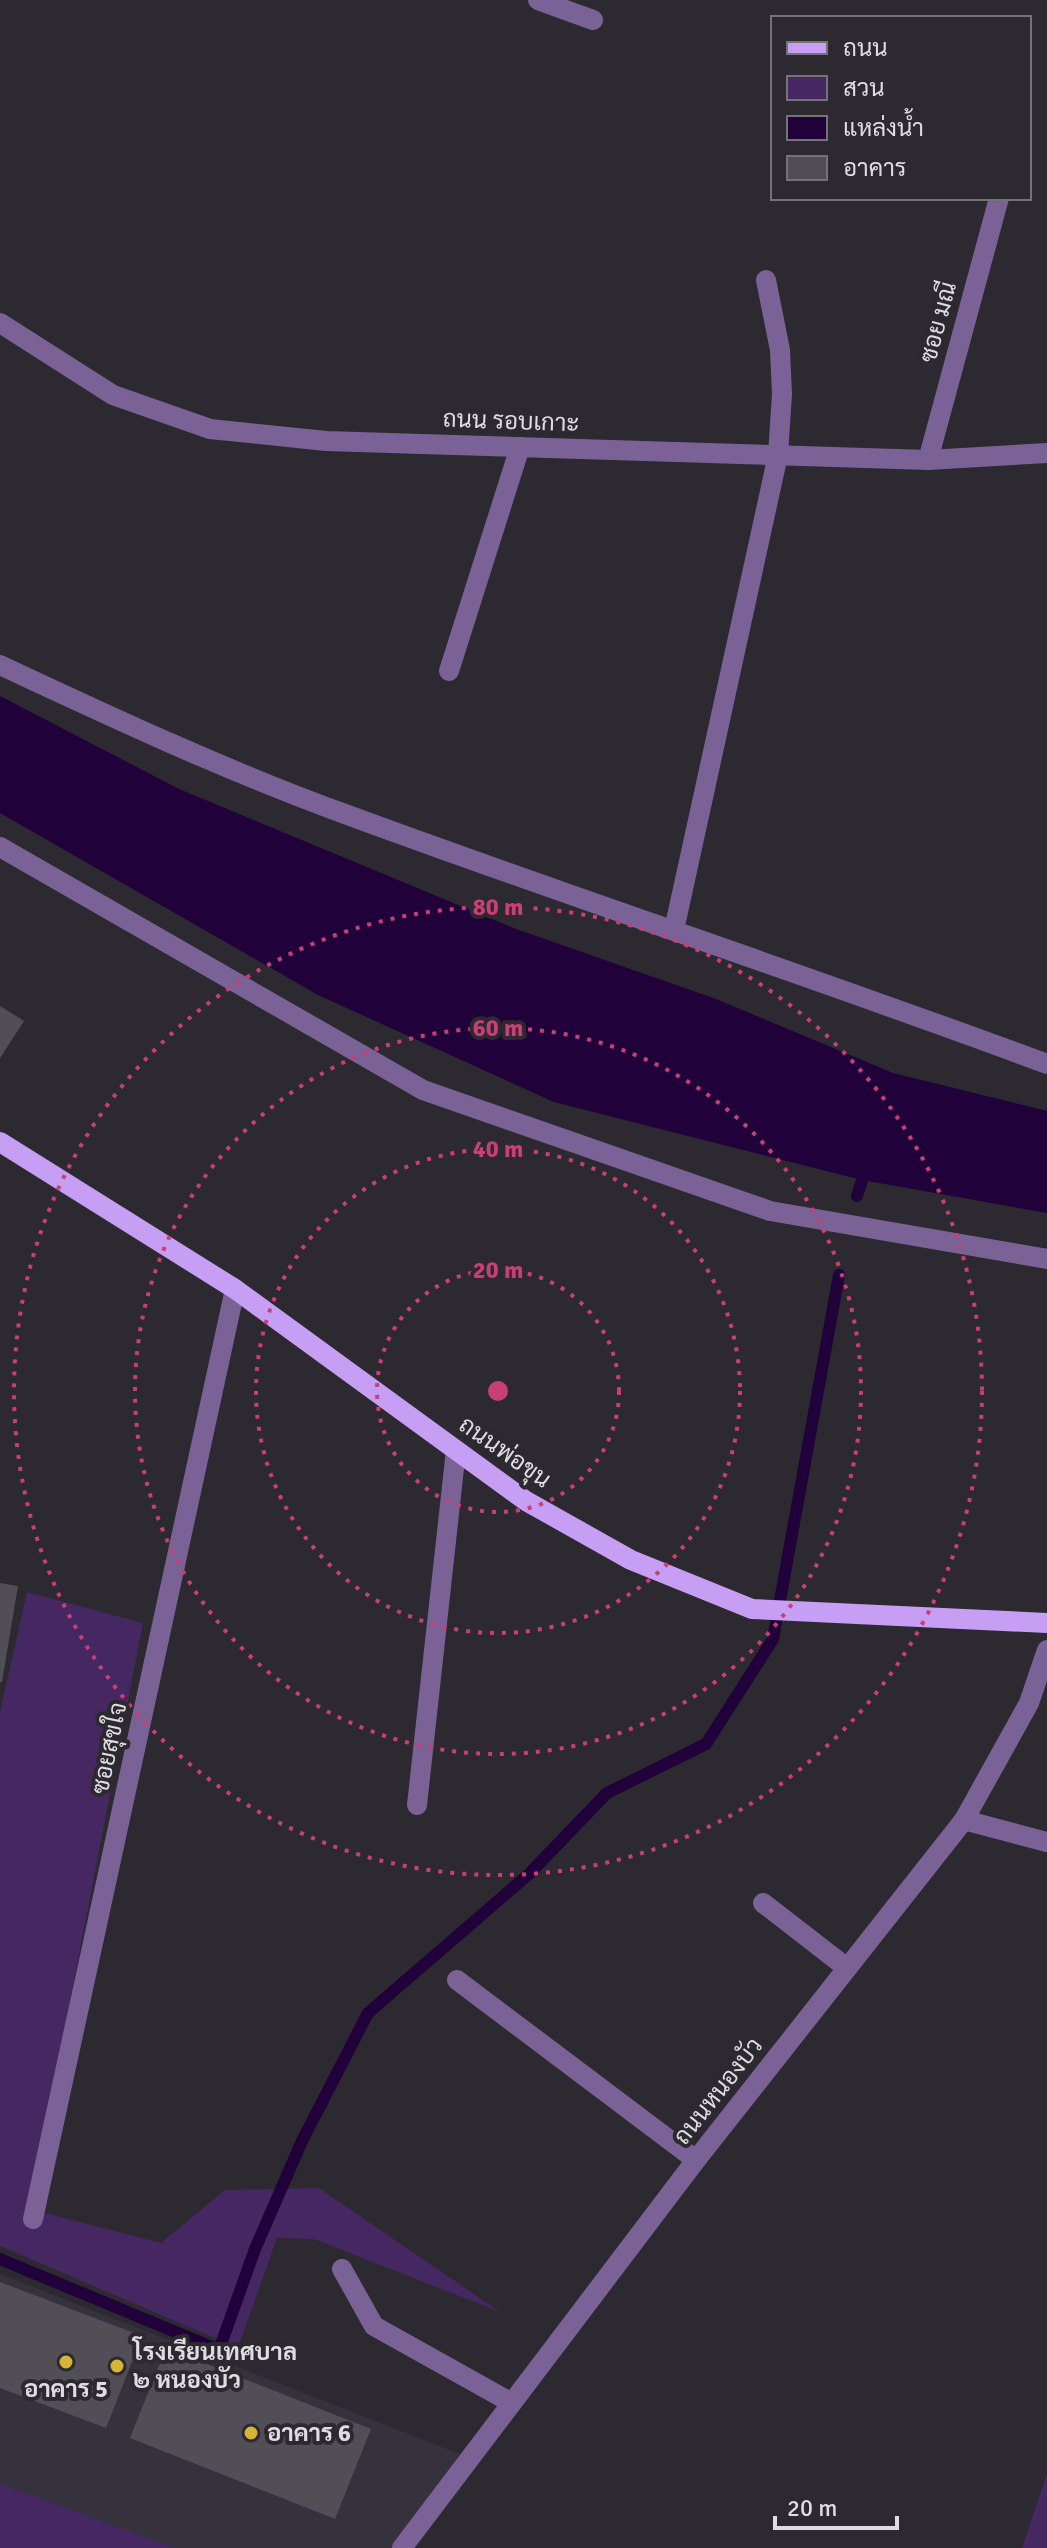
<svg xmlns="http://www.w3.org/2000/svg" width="1047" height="2548" font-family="Signika,Sarabun,sans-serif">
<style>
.built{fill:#36323d}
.green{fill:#452762}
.water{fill:#21013a}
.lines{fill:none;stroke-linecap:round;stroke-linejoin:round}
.stream{stroke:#21013a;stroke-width:12}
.building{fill:#514e55}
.minor{stroke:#7a6297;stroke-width:20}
.major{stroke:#c69ef4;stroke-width:20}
.ring{fill:none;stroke:#c83f76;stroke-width:4;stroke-dasharray:4 8}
.poi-dot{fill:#d5b535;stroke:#2c2930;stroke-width:3}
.labels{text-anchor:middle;stroke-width:8;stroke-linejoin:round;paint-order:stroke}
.street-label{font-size:24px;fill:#dfdde1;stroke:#2c2930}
.poi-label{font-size:24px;font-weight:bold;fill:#dfdde1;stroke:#2c2930;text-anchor:start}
.centre{fill:#c83f76;stroke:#2c2930;stroke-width:4}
.ring-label{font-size:24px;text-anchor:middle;font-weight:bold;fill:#c83f76;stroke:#2c2930;stroke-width:8;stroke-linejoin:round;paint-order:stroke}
</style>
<rect width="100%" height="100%" fill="#2c2930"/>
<path class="built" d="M0,2274l470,184 -68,90h-402z"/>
<g class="green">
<path d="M27,1592l116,31 -113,586 131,34 64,-53 94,-2 181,124 -186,-73 -37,-1 -39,110 -238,-102v-534z"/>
<path d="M1047,2473v75h-25z"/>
<path d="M0,2484l174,64h-174z"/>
</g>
<path class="water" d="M0,696l179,93 337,140 200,70 177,74 154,38v102l-185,-33 -308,-78 -236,-107 -318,-182z"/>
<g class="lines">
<g class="stream">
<path d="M857,1196l5,-16"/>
<path d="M0,2259l219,91 36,-101 47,-108 66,-128 161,-139 78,-81 99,-49 67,-105 66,-364"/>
</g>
</g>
<g class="building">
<path d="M0,1006l24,15 -24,37z"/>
<path d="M0,1583l18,3 -16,96h-2z"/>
<path d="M0,2282l142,54 -36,92 -106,-40z"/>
<path d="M166,2348l205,81 -36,90 -205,-81z"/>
</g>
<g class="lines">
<g class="minor">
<path d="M538,0l55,20"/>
<path d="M0,323l113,72 97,34 116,12 602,19 119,-7"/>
<path d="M928,460l71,-262"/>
<path d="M0,665c113,53 227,106 345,149 233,86 469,163 702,250"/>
<path d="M449,671l71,-224"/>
<path d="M0,847l423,243 347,121 277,48"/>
<path d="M674,930l104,-475 4,-61 -2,-44 -14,-70"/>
<path d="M417,1805l39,-355"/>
<path d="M964,1820l83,22"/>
<path d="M763,1903l84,65"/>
<path d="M457,1980l239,180"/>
<path d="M33,2219l202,-930"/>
<path d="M342,2269l32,57 138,77"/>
<path d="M402,2548l294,-388 268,-340 65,-117 18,-53"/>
</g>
<path class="major" d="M0,1142l235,147 291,212 105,59 121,49 295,14"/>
</g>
<g class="ring">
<circle cx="498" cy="1391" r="121"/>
<circle cx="498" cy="1391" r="242"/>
<circle cx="498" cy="1391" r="363"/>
<circle cx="498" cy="1391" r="484"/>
</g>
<g class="poi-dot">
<circle cx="66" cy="2362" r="8"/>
<circle cx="117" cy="2366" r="8"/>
<circle cx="251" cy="2433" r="8"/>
</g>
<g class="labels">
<g class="street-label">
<text transform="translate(938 322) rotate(-75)" y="8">ซอย มณี</text>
<text transform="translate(511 421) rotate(2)" y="8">ถนน รอบเกาะ</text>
<text transform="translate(505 1452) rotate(35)" y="8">ถนนพ่อขุน</text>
<text transform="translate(109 1748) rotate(-78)" y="8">ซอยสุขใจ</text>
<text transform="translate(718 2091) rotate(-52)" y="8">ถนนหนองบัว</text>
</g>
<g class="poi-label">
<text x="133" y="2360">โรงเรียนเทศบาล<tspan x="133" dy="28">๒ หนองบัว</tspan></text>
<text x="66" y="2397" text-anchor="middle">อาคาร 5</text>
<text x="267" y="2441">อาคาร 6</text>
</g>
</g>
<circle cx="498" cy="1391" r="12" class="centre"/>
<g class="ring-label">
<text x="498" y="915">80 m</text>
<text x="498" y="1036">60 m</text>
<text x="498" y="1157">40 m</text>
<text x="498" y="1278">20 m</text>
</g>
<rect x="771" y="16" width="260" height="184" fill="#2c2930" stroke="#747177" stroke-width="2"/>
<rect x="787" y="42" width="40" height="12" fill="#c69ef4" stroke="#747177" stroke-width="2"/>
<text x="843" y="56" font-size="24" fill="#dfdde1">ถนน</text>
<rect x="787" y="76" width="40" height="24" fill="#452762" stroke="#747177" stroke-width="2"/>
<text x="843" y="96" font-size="24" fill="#dfdde1">สวน</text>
<rect x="787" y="116" width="40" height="24" fill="#21013a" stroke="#747177" stroke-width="2"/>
<text x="843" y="136" font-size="24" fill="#dfdde1">แหล่งน้ำ</text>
<rect x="787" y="156" width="40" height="24" fill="#514e55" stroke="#747177" stroke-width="2"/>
<text x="843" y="176" font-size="24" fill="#dfdde1">อาคาร</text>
<path d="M775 2516v12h122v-12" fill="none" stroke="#dfdde1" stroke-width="4"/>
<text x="787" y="2516" font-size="24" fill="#dfdde1" stroke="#2c2930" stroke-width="6" paint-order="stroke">20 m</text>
</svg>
